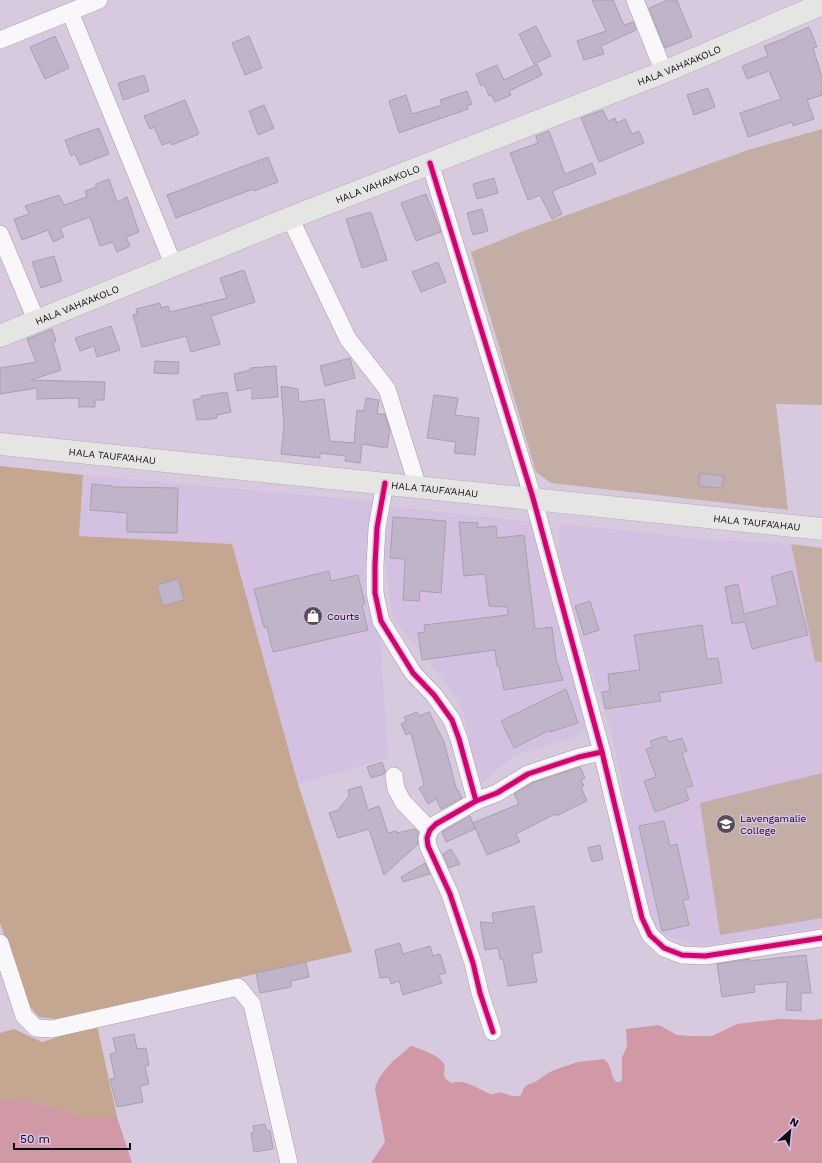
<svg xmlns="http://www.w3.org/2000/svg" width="822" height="1163" font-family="'Work Sans',sans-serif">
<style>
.built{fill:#d4c1e2}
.green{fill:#c3ada4}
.forest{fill:#c5a690}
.water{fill:#d198a5}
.building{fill:#c0b4c8;stroke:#a9a0af}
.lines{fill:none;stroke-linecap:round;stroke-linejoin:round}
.minor-casing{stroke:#a39aaa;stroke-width:18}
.major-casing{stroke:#b4adb8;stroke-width:23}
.minor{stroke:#f9f7fa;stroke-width:17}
.major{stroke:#e5e5e3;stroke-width:22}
.cycleway-casing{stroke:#d8c2e7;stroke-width:8}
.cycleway{stroke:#d6006c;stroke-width:5}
.labels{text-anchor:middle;stroke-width:3;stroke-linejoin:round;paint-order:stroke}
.street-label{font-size:10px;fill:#100814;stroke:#d8c2e7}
.poi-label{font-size:10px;fill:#100814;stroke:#d8c2e7;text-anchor:start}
</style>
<rect width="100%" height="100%" fill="#d7cadf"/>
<g class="built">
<path d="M83,475l289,26 16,257 -90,26 -66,-240 -153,-8z"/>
<path d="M387,506l147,16 56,199 -10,14 -67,21 -33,29 -17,-74 -14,-24 -56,-68 -9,-67z"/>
<path d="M560,524l84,8 41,6 106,6 24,118h7v265l-124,19 -32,-10 -19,-21 -35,-181 -40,-125 -14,-58z"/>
</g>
<g class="green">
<path d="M822,129v276l-46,-1 12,106 -237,-27 -15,-11 -65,-220 60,-24 217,-78z"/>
<path d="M791,544l31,4v114h-7z"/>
<path d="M822,773v145l-102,17 -20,-132z"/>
</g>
<g class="forest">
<path d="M0,466l83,9 -4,61 153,8 66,240 54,168 -296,67 -17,-2 -11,-13 -28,-81z"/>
<path d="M97,1025l20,92h-35l-51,-16 -31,-2v-66l14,-4 28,13z"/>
</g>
<g class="water">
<path d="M779,1019l32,1 11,-1v144h-451l14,-21 -10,-53c5,-19 22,-31 36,-43 10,3 31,10 34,20 -2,9 -2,14 8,17 12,-5 27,8 38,11 4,1 7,-3 12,-1 7,2 10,5 18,2l3,-7 3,-3 8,-3 15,-10 7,-3 21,-7 26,-3c8,6 6,16 12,23h4l2,-3v-21l5,-12 -1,-17 33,-4 18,10 14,1h21l25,-12z"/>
<path d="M0,1099l31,2 51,16h35l15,46h-132z"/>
</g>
<g class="building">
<path d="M592,0h21l11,25 9,-3 3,8 -35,16 3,8 -20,6 -7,-19 29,-10z"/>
<path d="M668,0h9l15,37 -27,11 -16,-40z"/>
<path d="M536,26l15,30 -17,8 -15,-30z"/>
<path d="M809,27l8,20 -4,1 9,29v18l-15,5 7,19 -21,7 -1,-4 -44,15 -8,-24 41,-14 -12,-28 -22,8 -5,-13 26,-10 -4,-10 22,-8v-1z"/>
<path d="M55,36l14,32 -24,11 -15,-32z"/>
<path d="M249,36l13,32 -17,7 -13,-32z"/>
<path d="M537,64l5,11 -33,16 2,4 -16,7 -4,-7 -2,1 -5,-12 -3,2 -5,-12 21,-9 7,15z"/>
<path d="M144,75l5,16 -26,9 -5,-17z"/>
<path d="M708,88l7,19 -21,8 -7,-20z"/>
<path d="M467,91l5,13 -5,2 1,3 -69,24 -10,-32 17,-6 6,19 30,-9 -2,-5z"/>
<path d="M185,100l14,34 -27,11 -2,-3 -8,3 -8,-18 -4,2 -6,-13z"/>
<path d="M264,105l10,23 -16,7 -9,-24z"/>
<path d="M603,110l5,11 7,-3 2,5 8,-4 7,15 7,-3 5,12 -45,19 -18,-44z"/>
<path d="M99,128l10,26 -29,11 -5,-11 -4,2 -6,-16z"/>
<path d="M549,131l16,43 27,-11 4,11 -44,17 10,23 -10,5 -12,-24 -12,5 -18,-47 28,-10 -2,-7z"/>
<path d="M268,157l10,25 -24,9 -1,-2 -77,29 -9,-23z"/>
<path d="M494,178l4,15 -21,6 -4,-15z"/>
<path d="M109,179l8,23 10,-5 12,35 -13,5 4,9 -13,6 -4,-10 -13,4 -10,-29 -30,11 4,9 -11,5 -5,-12 -26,10 -8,-21 15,-5 -4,-8 34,-11 5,10 23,-8 -2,-6 11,-4v-3z"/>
<path d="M426,194l15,38 -25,9 -15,-38z"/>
<path d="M482,209l6,22 -15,4 -6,-22z"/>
<path d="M371,212l16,48 -25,8 -16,-49z"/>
<path d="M54,256l8,25 -21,7 -9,-26z"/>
<path d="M438,262l8,20 -25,10 -9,-20z"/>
<path d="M244,270l11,32 -44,14 9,28 -29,8 -5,-16 -44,11 -9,-32 4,-1 -1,-5 24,-6 1,5 7,-2 2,6 57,-14 -7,-20z"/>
<path d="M111,326l9,24 -23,7 -3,-11 -14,5 -5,-13z"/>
<path d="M52,329l4,12 -3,2 8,27 -30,10 74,2 -1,18h-9v7h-16v-9l-42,1v-11l-37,6v-26l36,-6 -9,-23z"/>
<path d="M350,358l5,20 -30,8 -5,-20z"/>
<path d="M155,361l24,1 -1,12 -24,-1z"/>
<path d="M276,366l2,31 -26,2v-11l-15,3 -3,-17 16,-4v-2z"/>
<path d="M281,386l17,3 1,13 25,-3 6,42 24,2 3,-33 7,1 2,-13 13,2 -2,14h8l5,16 -3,18 -25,-4 -2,19 -15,-2 1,-5 -26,-3v5l-39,-4 3,-30z"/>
<path d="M227,392l4,20 -14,3v3l-13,2 -1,-1 -6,1 -4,-20 9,-2 -1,-2z"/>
<path d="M434,395l24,3 -3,17 24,3 -4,37 -21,-2 2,-11 -29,-4z"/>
<path d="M700,473l24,3 -2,12 -23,-2z"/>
<path d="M92,484l21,2v1l65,1 -1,45 -50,-1v-19l-37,-3z"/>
<path d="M393,517l53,4 -5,72 -21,-2 -1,10 -16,-1 2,-41 -15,-1z"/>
<path d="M459,522l19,1 -1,5 19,-2 1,12 27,-3 11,94 17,-2 4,32 7,21 -59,10 -5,-24h-2l-2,-16 -73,10 -4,-27 7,-1 -1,-7 84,-10 -1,-8 -18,-1 -4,-32 -21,2z"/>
<path d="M329,571l2,10 27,-6 7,29 -3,1 6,25 -95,22 -6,-25h-3l-10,-38z"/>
<path d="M792,571l16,64 -56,14 -7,-27 -13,2 -7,-37 13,-3 6,30 34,-9 -7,-28z"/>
<path d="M178,579l6,21 -21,6 -6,-21z"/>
<path d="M590,601l9,29 -15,5 -9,-29z"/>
<path d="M702,625l5,34 11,-1 4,25 -63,10 2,8 -56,8 -3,-17 8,-1 -2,-17 32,-4 -6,-35z"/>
<path d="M566,689l12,34 -28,9v-2l-36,18 -13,-27z"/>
<path d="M417,712l2,4 10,-4 15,30 13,49 1,-1 4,8 -21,11 -5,-10 -8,5 -9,-16 5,-3 -13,-52 -5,2 -5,-11 5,-3 -2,-4z"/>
<path d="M666,736l2,6 14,-4 5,13 -5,2 11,33 -8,2 4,12 -34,12 -11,-31 12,-4 -10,-28 7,-2 -3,-6z"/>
<path d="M382,762l3,9 -1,3 -13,4 -4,-11z"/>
<path d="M580,767l5,11 -4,2 3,6 -3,1 6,14 -31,15 -1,-2 -39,20 4,8 -33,13 -14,-32 46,-19 -5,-10 18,-11z"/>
<path d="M361,786l7,24 11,-4 9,27 8,-2 1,2 18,-4 3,3v12l-34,31 -15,-46 -31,9 -9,-25 9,-3 11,-14 -1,-6z"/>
<path d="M470,816l5,13 -29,13 -4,-10z"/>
<path d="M664,821l6,25 7,-2 12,55 -6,1 6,25 -27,6 -23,-105z"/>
<path d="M600,845l3,14 -11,3 -4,-14z"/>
<path d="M451,849l9,15 -11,4 -6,-14z"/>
<path d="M425,863l5,11 -27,8 -2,-5z"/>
<path d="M534,906l8,46 -10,2 5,28 -29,4 -5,-27h-3l-2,-11 -13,2 -5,-28 14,1 -2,-10z"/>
<path d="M400,943l3,11 27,-8 3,10 7,-2 6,19 -7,2 3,8 -39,12 -4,-14 -8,3 -2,-7 -9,1 -5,-28z"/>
<path d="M806,955l5,38h-10v18l-15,-1 1,-28 -33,3 1,7 -33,5 -5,-33 33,-5v2z"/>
<path d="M306,962l3,15 -18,4v6l-31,6 -4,-20z"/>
<path d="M134,1034l3,15 9,-1 3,17 -4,1 4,18 -9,2 3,16 -26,5 -7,-28 5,-1 -5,-24 6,-2 -3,-14z"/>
<path d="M265,1124l2,7 3,-1 3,19 -19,3 -3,-19h3l-1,-7z"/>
</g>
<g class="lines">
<defs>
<g id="minor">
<path d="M635,0l29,72"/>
<path d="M70,12l104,254"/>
<path d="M0,40l99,-40"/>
<path d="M430,163l103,335 69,254 40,166 8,17 14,13 18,7 23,1 117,-18"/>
<path d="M290,218l58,121 39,50 31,98"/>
<path d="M0,234l37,88"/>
<path d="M385,483l-8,45 -2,37v28l6,28 32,52 21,22 18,25 7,19 17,62"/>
<path d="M394,776l2,13 7,13 27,28"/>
<path d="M0,943l24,73 12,12 16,1 186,-42 14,17 37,159"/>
<path d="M493,1032l-13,-39 -7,-30 -23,-69 -22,-48 -1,-8 3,-8 6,-6 40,-23 21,-8 31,-19 51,-17 23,-5"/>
</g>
<g id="major">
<path id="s1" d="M0,336l290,-118 374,-146 158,-68"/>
<path id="s2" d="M0,444l822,85"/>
</g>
</defs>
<use href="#minor" class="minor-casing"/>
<use href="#major" class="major-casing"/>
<use href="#minor" class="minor"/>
<use href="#major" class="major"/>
<defs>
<g id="cycleway">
<path d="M430,163l103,335 69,254 40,166 8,17 14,13 18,7 23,1 117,-18"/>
<path d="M385,483l-8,45 -2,37v28l6,28 32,52 21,22 18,25 7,19 17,62"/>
<path d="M493,1032l-13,-39 -7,-30 -23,-69 -22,-48 -1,-8 3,-8 6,-6 40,-23 21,-8 31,-19 51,-17 23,-5"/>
</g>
</defs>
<use href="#cycleway" class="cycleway-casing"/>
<use href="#cycleway" class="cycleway"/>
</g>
<defs>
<symbol id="shop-disc" viewBox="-11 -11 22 22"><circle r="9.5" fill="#564c5b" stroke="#d8c2e7"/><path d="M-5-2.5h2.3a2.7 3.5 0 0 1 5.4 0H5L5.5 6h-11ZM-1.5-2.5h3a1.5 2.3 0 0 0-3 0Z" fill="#fff"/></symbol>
<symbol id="school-disc" viewBox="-11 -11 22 22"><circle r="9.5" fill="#564c5b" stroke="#d8c2e7"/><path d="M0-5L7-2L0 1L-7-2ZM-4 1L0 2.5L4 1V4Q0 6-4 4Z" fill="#fff"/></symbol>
</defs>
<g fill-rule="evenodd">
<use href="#shop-disc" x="302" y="605" width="22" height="22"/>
<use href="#school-disc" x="715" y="813" width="22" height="22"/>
</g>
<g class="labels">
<g class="street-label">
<text dy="4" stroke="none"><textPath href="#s1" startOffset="731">HALA VAHA'AKOLO</textPath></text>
<text dy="4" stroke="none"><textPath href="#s1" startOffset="407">HALA VAHA'AKOLO</textPath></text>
<text dy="4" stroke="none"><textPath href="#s1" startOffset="83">HALA VAHA'AKOLO</textPath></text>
<text dy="4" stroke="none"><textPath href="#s2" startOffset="113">HALA TAUFA'AHAU</textPath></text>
<text dy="4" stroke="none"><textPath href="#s2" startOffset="437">HALA TAUFA'AHAU</textPath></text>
<text dy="4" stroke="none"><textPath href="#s2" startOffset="761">HALA TAUFA'AHAU</textPath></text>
</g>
<g class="poi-label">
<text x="327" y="620">Courts</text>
<text x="740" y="822">Lavengamalie<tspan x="740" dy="12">College</tspan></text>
</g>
</g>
<g transform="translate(790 1131) rotate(27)" stroke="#d8c2e7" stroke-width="3" paint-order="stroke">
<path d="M0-3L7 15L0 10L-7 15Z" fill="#100814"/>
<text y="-6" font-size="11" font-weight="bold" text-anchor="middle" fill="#100814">N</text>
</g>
<path d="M14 1143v6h116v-6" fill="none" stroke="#100814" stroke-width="2"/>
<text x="20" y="1143" font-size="12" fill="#100814" stroke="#d8c2e7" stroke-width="3" paint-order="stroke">50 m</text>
</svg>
